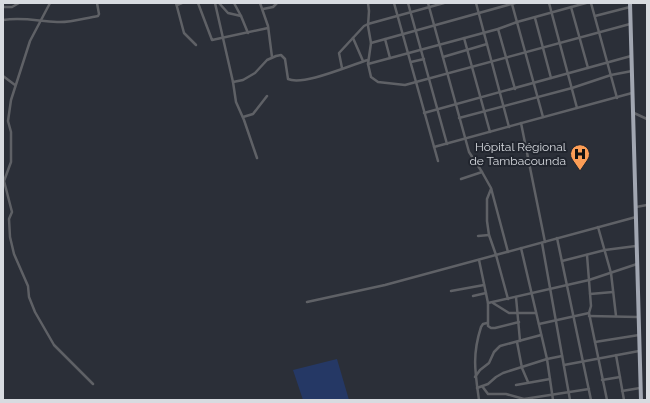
<svg xmlns="http://www.w3.org/2000/svg" width="650" height="403" font-family="Raleway,sans-serif">
<style>
.green{fill:#253865}
.lines{fill:none;stroke-linecap:round;stroke-linejoin:round}
.minor{stroke:#5f6166;stroke-width:2.5}
.highway{stroke:#a1a6b1;stroke-width:4}
.labels{text-anchor:middle;stroke-width:4;stroke-linejoin:round;paint-order:stroke}
.poi-label{font-size:12px;fill:#d8dbe0;stroke:#21252e;text-anchor:end}
</style>
<rect width="100%" height="100%" fill="#2b2f38"/>
<path class="green" d="M337,359l12,41h-46l-10,-30z"/>
<g class="lines">
<g class="minor">
<path d="M50,3l-20,38 -19,59 -3,21 3,11v30l-7,19 8,31 -3,7 1,18 4,17 14,32 1,11 6,15 19,33 39,39"/>
<path d="M176,3l8,30 12,12"/>
<path d="M198,3l14,37 56,-12"/>
<path d="M215,3l18,79 3,20 8,18 13,38"/>
<path d="M219,3l9,10 13,3"/>
<path d="M234,3l7,13 7,17"/>
<path d="M260,3l8,23 4,31"/>
<path d="M368,3l1,8 -1,15 3,17 -3,21 3,13 7,5 27,3 225,-61"/>
<path d="M394,3l44,158"/>
<path d="M408,3l39,141"/>
<path d="M428,3l41,149 13,20 9,16 17,64"/>
<path d="M476,3l33,124"/>
<path d="M549,3l28,105"/>
<path d="M591,3l26,95"/>
<path d="M512,4l31,113"/>
<path d="M177,5l5,-2"/>
<path d="M3,7h9l7,-4"/>
<path d="M571,7l17,61"/>
<path d="M263,9l10,-2 4,-4"/>
<path d="M595,16l35,-9"/>
<path d="M535,18l16,60"/>
<path d="M3,20c20,-3 34,1 54,2 13,1 28,-4 41,-6l1,-2 -2,-11"/>
<path d="M498,29l17,60"/>
<path d="M353,38l10,23"/>
<path d="M464,38l26,94"/>
<path d="M385,39l5,19"/>
<path d="M371,43l144,-40"/>
<path d="M443,57l44,-13"/>
<path d="M411,62l13,-3"/>
<path d="M368,64l130,-35 19,-7 69,-19"/>
<path d="M342,68l-3,-15 25,-27 4,-2 76,-21"/>
<path d="M3,76l12,9"/>
<path d="M233,82l10,-2 12,-7 12,-13 9,-4 5,-1 4,4 3,20c16,7 62,-14 80,-19"/>
<path d="M424,113l207,-57"/>
<path d="M634,113l13,6"/>
<path d="M243,117l10,-3 14,-18"/>
<path d="M459,118l113,-30 39,-13 21,-4"/>
<path d="M521,123l24,119"/>
<path d="M434,147l198,-54"/>
<path d="M461,179l21,-7"/>
<path d="M491,189l-4,10v22l2,14 7,20 12,44"/>
<path d="M636,207l11,-2"/>
<path d="M598,227l13,46 5,43"/>
<path d="M478,236l11,-1"/>
<path d="M557,238l34,162"/>
<path d="M542,243l28,157"/>
<path d="M521,248l26,111 6,41"/>
<path d="M587,255l4,51 -2,7 18,87"/>
<path d="M479,260l9,43v23l3,2h4l24,-6"/>
<path d="M562,261l43,-11 31,-4"/>
<path d="M451,291l33,-6"/>
<path d="M590,294l23,-2"/>
<path d="M473,296l13,-3"/>
<path d="M516,297l4,44"/>
<path d="M307,302l78,-17 251,-68"/>
<path d="M488,303l101,-23 48,-16"/>
<path d="M493,303l16,10h27"/>
<path d="M589,316l49,1"/>
<path d="M539,324l50,-11"/>
<path d="M517,342l5,26 6,14"/>
<path d="M595,342l44,-7"/>
<path d="M616,355l8,45"/>
<path d="M564,365l75,-14"/>
<path d="M475,377l5,-7 9,-7 5,-11 6,-6 41,-11"/>
<path d="M602,380l18,-3"/>
<path d="M516,385l34,-6"/>
<path d="M482,386l6,8h18l18,5 65,-10"/>
<path d="M477,388l11,-4 8,-7 7,-4 44,-14 15,-3"/>
<path d="M622,391l18,-3"/>
<path d="M479,400c-4,-28 -7,-45 2,-73l2,-3 4,-1"/>
</g>
<path class="highway" d="M630,3l11,397"/>
</g>
<defs>
<symbol id="hospital-pin" viewBox="-11 -11 22 30"><path d="M0 17L-7.5 6A9.5 9.5 0 1 1 7.5 6Z" fill="#fd9d55" stroke="#21252e"/><path d="M-5-5h3v3.5h4V-5h3V5h-3V1.5h-4V5h-3Z" fill="#111"/></symbol>
</defs>
<g fill-rule="evenodd">
<use href="#hospital-pin" x="569" y="143" width="22" height="30"/>
</g>
<g class="labels">
<g class="poi-label">
<text x="566" y="151">Hôpital Régional<tspan x="566" dy="14">de Tambacounda</tspan></text>
</g>
</g>
<rect width="650" height="403" fill="none" stroke="#d8dbe0" stroke-width="8"/>
</svg>
